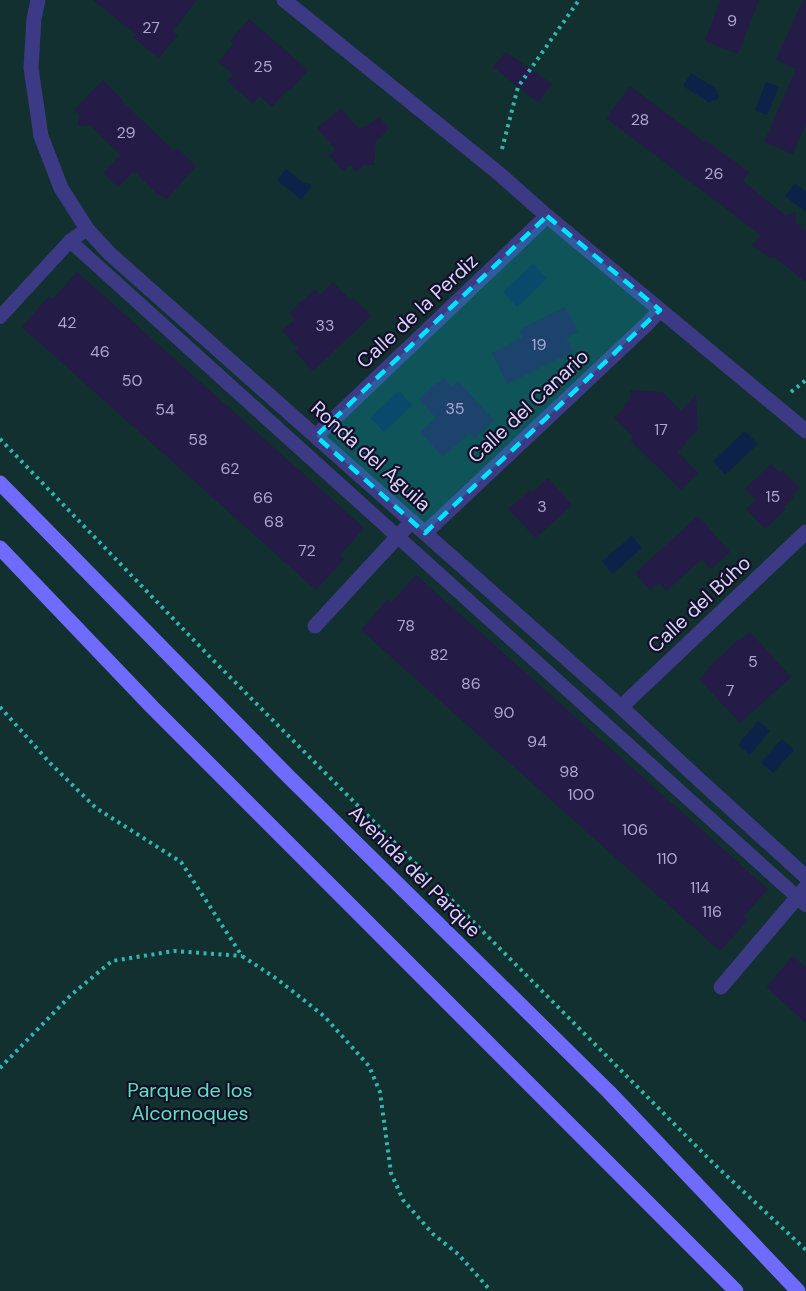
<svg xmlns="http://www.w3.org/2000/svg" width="806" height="1291" font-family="'DM Sans',sans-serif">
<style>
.green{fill:#12302f}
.water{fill:#0c2248}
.building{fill:#241b47}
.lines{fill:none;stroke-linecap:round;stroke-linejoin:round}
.path{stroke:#2fb8b0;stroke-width:4;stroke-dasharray:3 4.5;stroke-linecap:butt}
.lane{stroke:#3d3a85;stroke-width:14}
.street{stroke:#3d3a85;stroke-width:15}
.secondary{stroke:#6f6bff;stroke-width:15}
.marked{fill:#00e5ff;fill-opacity:0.2;stroke:#00e5ff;stroke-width:4.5;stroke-dasharray:12 8;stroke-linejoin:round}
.labels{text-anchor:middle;stroke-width:4.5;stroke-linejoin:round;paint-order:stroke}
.number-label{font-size:16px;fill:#aca6d1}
.street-label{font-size:20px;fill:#d9d4ff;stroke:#130f26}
.park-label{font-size:20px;fill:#5fe0c0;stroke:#130f26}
</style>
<rect width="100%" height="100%" fill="#130f26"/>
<rect class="green" x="0" y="0" width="806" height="1291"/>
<g class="water">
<path d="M691,73l27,17 -1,2 2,5 -3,4 -4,-1 -2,3 -27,-17z"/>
<path d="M766,82l13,5 -12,28 -12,-5z"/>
<path d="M286,169l19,15 2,-1 4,2 -1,4 -9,11 -24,-20z"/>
<path d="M795,183l11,9v20l-21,-16z"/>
<path d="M533,264l14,14 -30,29 -14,-15z"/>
<path d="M399,391l13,14 -28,27 -14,-14z"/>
<path d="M745,431l13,13 -33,31 -12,-14z"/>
<path d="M632,536l10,12 -30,26 -10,-13z"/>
<path d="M758,721l12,10 -20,24 -12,-10z"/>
<path d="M782,739l12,11 -21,23 -12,-11z"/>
</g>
<g class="building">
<path d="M93,0h104l-24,31 5,4 -19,23 -26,-21 2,-3z"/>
<path d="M720,0h39l-21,54 -33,-13z"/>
<path d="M803,0h3v123l-13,31 -29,-12 32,-73 -20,-9z"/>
<path d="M249,19l59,51 -18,21 -2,-2 -16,18 -13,-11 -6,8 -26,-23 6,-7 -15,-12 15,-18 -3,-3z"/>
<path d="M506,52l46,32 -14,18 -45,-35z"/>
<path d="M103,80l20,20 -1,1 52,50 3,-3 19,18 -29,33 -6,-4h-3l-24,-24 -16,16 -15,-14 17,-18 -30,-30 -12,1 1,-11 -5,-5z"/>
<path d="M630,86l74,56 1,-2 44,32 -6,9 42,34 11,-3v11l10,8v51l-32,-25 -3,1 -19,-12 9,-11 -9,-6h1l-147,-111z"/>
<path d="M341,108l18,21 5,-3 1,1 14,-10 10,12 -13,12 -2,24h-10l-8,7 -6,-7 -7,6 -14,-16 7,-5 -19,-22z"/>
<path d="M77,272l287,256 -24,27 4,4 -28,31 -294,-263 27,-31 4,3z"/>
<path d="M333,282l17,18 3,-3 18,19 -58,55 -18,-19 3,-4 -16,-17 13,-12 -6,-6 26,-24 5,6z"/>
<path d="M565,307l13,25 -12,6 7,13 -66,33 -15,-31 31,-16 -4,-7z"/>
<path d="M444,378l8,9 6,-6 36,39 -19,18 -5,-5 -27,24 -23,-25 16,-14 -17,-19 18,-17 1,1z"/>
<path d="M630,390l32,2 19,19 15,-16 2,35 -13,12 1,2 -9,7 21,22 -17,17 -51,-50 3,-3 -19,-19 11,-11 -1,-2 6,-5z"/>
<path d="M771,464l8,9 3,-3 18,18 -8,7 2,2 -10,10 2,2 -21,20 -19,-20 10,-9 -11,-11z"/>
<path d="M548,478l24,27 -36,33 -28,-29 22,-19 2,3z"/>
<path d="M698,516l32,36 -19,17 -9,-10 -36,32 -7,-8 -9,7 -15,-17z"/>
<path d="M416,575l352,314 -24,27 4,4 -28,31 -359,-321 27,-31 4,3z"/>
<path d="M750,632l41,45 -51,46 -41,-44 10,-10 -1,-1 30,-28 1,1z"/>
<path d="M793,956l13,12v55l-40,-36z"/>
</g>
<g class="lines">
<g class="path">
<path d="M502,149l16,-62 61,-87"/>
<path d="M791,392l15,-12"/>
<path d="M0,439l212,220 502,505 92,86"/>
<path d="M0,707l50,56 46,45 85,54 61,94 35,23 47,37 45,50 11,26 11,81 12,27 30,34 25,20 33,37"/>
<path d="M0,1068l71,-73 41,-34 62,-10 68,5"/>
</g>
<g class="lane">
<path d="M70,241l736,664"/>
<path d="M0,317l70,-76 17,-12"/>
</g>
<g class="street">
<path d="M38,0l-4,19 -3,49 10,68 20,52 26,41 23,25 511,453 73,68 112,102"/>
<path d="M284,0l212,171 51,45 259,215"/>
<path d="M316,436l231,-220"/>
<path d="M425,533l223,-210 12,-13"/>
<path d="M315,626l97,-105"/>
<path d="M621,707l185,-175"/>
<path d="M721,987l85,-100"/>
</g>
<g class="secondary">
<path d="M0,483l289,294 320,315 189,199"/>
<path d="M0,548l153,160 583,583"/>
</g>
</g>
<path class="marked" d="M547,216l113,94 -235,223 -109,-97z"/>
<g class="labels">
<g class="number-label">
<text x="732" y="26">9</text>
<text x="151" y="33">27</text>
<text x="263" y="72">25</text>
<text x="640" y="125">28</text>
<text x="126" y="138">29</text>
<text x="714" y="179">26</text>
<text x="67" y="328">42</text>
<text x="325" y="331">33</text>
<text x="539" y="350">19</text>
<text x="100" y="357">46</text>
<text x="132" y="386">50</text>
<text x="455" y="414">35</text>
<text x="165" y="415">54</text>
<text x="661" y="435">17</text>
<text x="198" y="445">58</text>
<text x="230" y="474">62</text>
<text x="773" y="502">15</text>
<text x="263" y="503">66</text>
<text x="542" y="512">3</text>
<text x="274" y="527">68</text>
<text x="307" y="556">72</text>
<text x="406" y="631">78</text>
<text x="439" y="660">82</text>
<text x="753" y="667">5</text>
<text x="471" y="689">86</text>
<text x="730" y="696">7</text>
<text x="504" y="718">90</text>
<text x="537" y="747">94</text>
<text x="569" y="777">98</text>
<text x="581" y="800">100</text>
<text x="635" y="835">106</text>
<text x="667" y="864">110</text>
<text x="700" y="893">114</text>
<text x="712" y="917">116</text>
</g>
<g class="street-label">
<text transform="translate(417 311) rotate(-43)" y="7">Calle de la Perdiz</text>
<text transform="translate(528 406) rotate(-43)" y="7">Calle del Canario</text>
<text transform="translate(371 456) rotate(42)" y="7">Ronda del Águila</text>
<text transform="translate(699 604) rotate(-43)" y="7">Calle del Búho</text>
<text transform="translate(415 871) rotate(45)" y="7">Avenida del Parque</text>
</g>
<g class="park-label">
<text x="190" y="1097">Parque de los<tspan x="190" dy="23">Alcornoques</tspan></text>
</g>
</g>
</svg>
